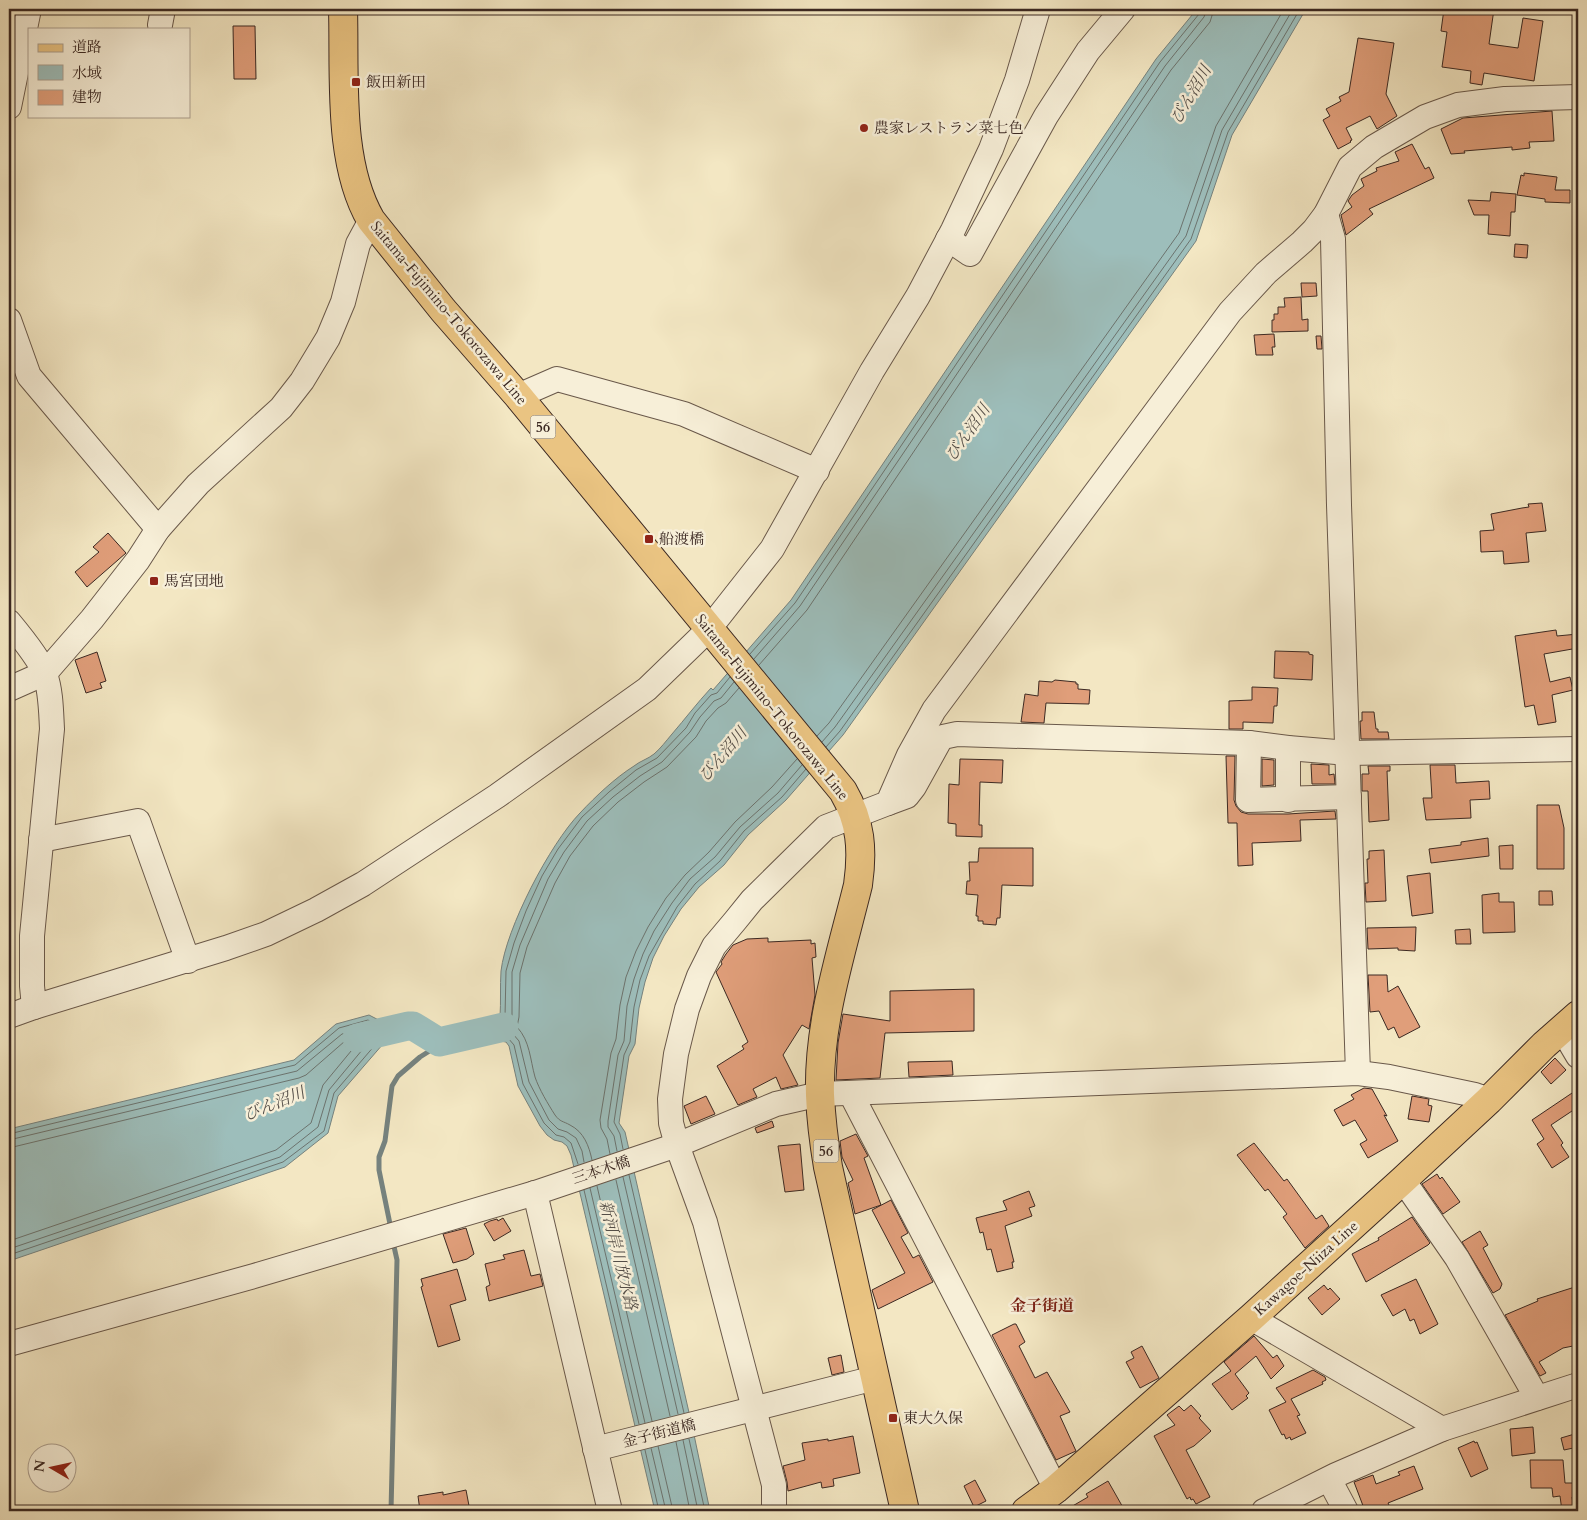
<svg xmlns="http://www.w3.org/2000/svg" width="1587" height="1520" font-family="Cardo,'Noto Serif JP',serif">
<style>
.water{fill:#9dbebb;stroke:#76827e}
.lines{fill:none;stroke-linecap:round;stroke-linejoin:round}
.shore{stroke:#6c736e;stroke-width:1}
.stream{stroke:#76827e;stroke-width:5}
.river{stroke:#9dbebb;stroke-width:29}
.building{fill:#e09e7a;stroke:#3b2822}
.minor-casing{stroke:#69584a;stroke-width:26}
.major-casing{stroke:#3b2822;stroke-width:30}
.minor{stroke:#f7efd8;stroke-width:24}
.major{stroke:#eac482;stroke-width:28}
.poi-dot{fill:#8f2418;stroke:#f7efd8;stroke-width:2}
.labels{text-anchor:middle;stroke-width:5;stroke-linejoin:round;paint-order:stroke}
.shield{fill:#f7efd8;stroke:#736459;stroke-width:1}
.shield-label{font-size:14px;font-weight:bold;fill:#3b2822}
.poi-label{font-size:15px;fill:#3b2822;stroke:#f7efd8;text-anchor:start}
.street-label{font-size:15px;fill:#3b2822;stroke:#f7efd8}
.water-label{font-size:16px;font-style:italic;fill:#544e48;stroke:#f7efd8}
.neighbourhood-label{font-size:16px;font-weight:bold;fill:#7a1f14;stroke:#f7efd8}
</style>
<rect width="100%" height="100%" fill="#f3e7c3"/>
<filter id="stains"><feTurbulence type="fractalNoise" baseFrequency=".004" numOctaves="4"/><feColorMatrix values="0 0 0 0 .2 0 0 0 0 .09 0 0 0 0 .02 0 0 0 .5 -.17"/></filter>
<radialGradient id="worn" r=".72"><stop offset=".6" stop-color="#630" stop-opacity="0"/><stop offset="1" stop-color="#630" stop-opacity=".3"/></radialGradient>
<g class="water">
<path d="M1197,9h109l-74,126 -36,106 -353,494 -57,65 -38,35 -24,30 -25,22 -18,22 -17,27 -11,22 -8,24 -6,26 -4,36 -6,12 -10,67 6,9 68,298 17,81h-55l-84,-356 -4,-9 -5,-4 -8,-2 -7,-5 -7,-9 -22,-40 -9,-40 -3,-4 -12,-2 -1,-3 -26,3 -2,-7 25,-5v-5l10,-6c1,-15 0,-31 1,-46 5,-43 49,-127 79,-158 16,-17 35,-35 54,-47 6,-5 14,-7 20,-12 7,-6 12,-13 18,-20 13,-15 25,-31 39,-46l2,2 78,-90 365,-541z"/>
<path d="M369,1015l27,14 -58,67 -10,37 -43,34 -276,94v-132l285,-69 42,-36z"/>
</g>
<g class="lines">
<g class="shore">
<path d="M750,654l45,-51 365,-541 39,-48 1,-5"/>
<path d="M754,659l46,-53 365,-540 39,-49 3,-8"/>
<path d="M759,665l48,-55 364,-540 39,-48 4,-13"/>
<path d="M817,736l12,-13 350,-490 37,-107 68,-117"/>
<path d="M822,742l13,-15 351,-491 36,-106 71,-121"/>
<path d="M826,747l14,-16 351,-492 37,-107 72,-123"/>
<path d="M9,1134l286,-69 44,-37 29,-8 19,11 -53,62 -10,38 -41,31 -274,93"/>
<path d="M9,1140l288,-69 45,-37 25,-7 10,5 -48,58 -11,37 -38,30 -271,92"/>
<path d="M9,1148l290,-70 7,-3 39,-34 14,-4 2,2 -38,46 -12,38 -35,27 -267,91"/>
<path d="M623,1149l-3,-15 -6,-12 10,-67 6,-13 4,-35 6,-27 9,-24 28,-49 18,-23 25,-23 24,-30 38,-34 24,-28"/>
<path d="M617,1151l-3,-15 -6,-9v-6l10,-66 6,-14 3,-35 7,-27 9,-25 11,-23 18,-28 18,-24 25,-22 25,-30 38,-34 24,-28"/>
<path d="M610,1154l-3,-15 -6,-11 -1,-8 11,-67 5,-14 4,-34 6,-28 10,-26 12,-24 18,-29 19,-23 24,-23 26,-30 37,-35 25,-28"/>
<path d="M592,1160c-3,-14 -8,-28 -22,-35 -7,-4 -10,-3 -15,-10 -7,-11 -16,-26 -20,-38 -5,-18 -5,-36 -18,-50l2,-10 1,-44 7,-26 28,-64 15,-27 23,-30 25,-24 26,-20 23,-15 29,-30 10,-16 12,-13 8,-5 13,-15"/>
<path d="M584,1162l-2,-11 -6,-13 -9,-6 -9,-3 -9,-9 -20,-38 -10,-41 -6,-7 -8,-5 7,-11v-46l8,-27 28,-66 16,-27 23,-31 26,-24 27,-21 22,-14 28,-30 10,-15 14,-16 7,-3 13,-16"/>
<path d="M578,1164l-7,-21 -7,-6 -8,-2 -12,-12 -21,-39 -9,-39 -6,-7 -9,-2 -4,-4 1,-7 9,-8 1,-46 8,-28 12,-32 16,-35 16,-27 24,-32 27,-25 27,-22 21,-12 29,-30 9,-15 16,-18 6,-2 13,-16"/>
<path d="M629,1175l55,238"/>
<path d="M623,1177l55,237"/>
<path d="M616,1180l54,236"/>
<path d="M597,1186l55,235"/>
<path d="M590,1188l55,235"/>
<path d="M584,1190l55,234"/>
<path d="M689,1439l16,72"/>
<path d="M683,1440l15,71"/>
<path d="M676,1442l14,69"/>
<path d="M658,1446l15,65"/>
<path d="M651,1448l15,63"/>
<path d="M645,1450l14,61"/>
</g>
<g class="stream">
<path d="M391,1229l-12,-59v-13l6,-16 7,-55 6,-10 22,-19 19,-12v-3"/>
<path d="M391,1511l6,-251 -4,-18"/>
</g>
<path class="river" d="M357,1038l51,-12h5l26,16 65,-15"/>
</g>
<g class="building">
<path d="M1444,9h50l-5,35 29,4 5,-30 20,3 -9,60 -50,-8 -2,12 -12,-2 1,-12 -29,-4 5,-35 -6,-1z"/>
<path d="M233,26h22l1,53h-22z"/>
<path d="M1358,38l36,5 -8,51 11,22 -20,13 -7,-13 -24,12 6,12 -2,1 1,1 -13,7 -15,-29 7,-4 -4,-7 15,-8 -2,-4 10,-5z"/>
<path d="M1552,111l2,30 -25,1 1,6 -18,2v-3l-48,4 1,2 -14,1 -10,-25 22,-11z"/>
<path d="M1412,144l13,25 4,-2 5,11 -65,31 4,5 -27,21 -5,-20 11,-8 -4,-6 4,-6 12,-9 -3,-7 16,-8 -1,-3 23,-7 -4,-9z"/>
<path d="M1524,173l33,4 -2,13h15v13l-25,-1v-3l-28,-4 4,-20 3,1z"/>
<path d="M1491,192l25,2 -1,18h-4l-1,24 -22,-2 1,-19h-15l-6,-15 22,1z"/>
<path d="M1515,244l13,1 -1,13 -13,-1z"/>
<path d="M1301,283h15l1,13 -15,1z"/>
<path d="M1301,297l1,23 6,-1v12l-36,1v-12h2v-6h4v-7h7l-1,-9z"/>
<path d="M1274,334l1,13h-3l1,8h-17l-2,-20z"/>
<path d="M1316,336h5l1,13h-5z"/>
<path d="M1542,503l4,28 -20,2 3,29 -25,2 -1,-13 -22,1 -1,-21 14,-1 -3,-16 31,-6 7,-1 -1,-3z"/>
<path d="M108,533l18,20 -39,34 -12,-15 24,-20 -6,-5z"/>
<path d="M1556,630l1,6 21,-2v14l-34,6 6,28 20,-5 3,13 -21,5 4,27 -18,3 -4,-20 -9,2 -10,-71z"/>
<path d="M1275,651l34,1v2l4,1 -1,25 -38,-2z"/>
<path d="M97,652l9,29 -6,2 2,5 -16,5 -11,-33z"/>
<path d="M1055,680l21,2v2h2v5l12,1 -1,14 -43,-1 -2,20 -23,-1 4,-28 13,2 1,-15 13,1z"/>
<path d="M1252,687l26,1 -1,18h-3l-1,17 -30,-1v7h-14v-28l23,-1z"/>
<path d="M1362,712h12l2,17h2v3h10l1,7h-28l-1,-18h2z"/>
<path d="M1226,756h9l-1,44 2,6 5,6 7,2h40l47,-3 1,8 -36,1 1,21 -49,2 1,22 -15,1 -1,-43h-9z"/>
<path d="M960,759l43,1 -1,23 -22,-1 -1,43h3v12l-26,-1v-12l-8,-1 1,-39 10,1z"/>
<path d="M1262,759l12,1v25l-12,1z"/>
<path d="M1311,764l18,1v10l5,-1 1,10h-23z"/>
<path d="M1430,765h25l1,18 33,-2 1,18 -20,1 1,18 -45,2 -3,-22h9z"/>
<path d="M1368,766h22v5h-3l2,49 -20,2 -1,-31h-6v-17h7z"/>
<path d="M1537,805h22l5,23v41h-27z"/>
<path d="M1488,838l1,18 -58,7 -2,-14 32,-4v-3z"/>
<path d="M1513,845v24h-13l-1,-23z"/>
<path d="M979,848h54v38l-31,-1 -2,33h-3l-1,7 -13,-1v-3h-5v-5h-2l2,-21 -12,-1 1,-13h3l-1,-19h9z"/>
<path d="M1384,850l2,51 -20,1 -1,-19h3l-1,-24h2v-8z"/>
<path d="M1430,873l3,40 -21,3 -5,-40z"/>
<path d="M1539,891h13l1,14h-14z"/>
<path d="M1499,893v9h15l1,30 -32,1 -1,-38z"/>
<path d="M1416,927l-1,24 -17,-1v-2l-30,1 -1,-21z"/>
<path d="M1470,929l1,15h-15l-1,-14z"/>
<path d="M768,938v4l43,-2v4l4,-1 1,14 -4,1 3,37 -6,34 -7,-4 -19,30 15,30 -17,4 -5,-12 -23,12 4,8 -19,8 -21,-39 27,-17 -2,-3 6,-4 -32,-70 6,-8 -1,-2 5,-8 7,-9 14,-6z"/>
<path d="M1368,975h19l1,17 10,-6 22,41 -21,11 -5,-11 -6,3 -9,-19 -9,1z"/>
<path d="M974,989v42l-89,2 -5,45 -44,2 2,-37 5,-29 47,7v-30z"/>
<path d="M1555,1058l11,12 -15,14 -10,-12z"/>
<path d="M952,1061l1,14 -44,2 -1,-15z"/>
<path d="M1364,1088l8,1 15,27 -3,-1 14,26 -30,17 -8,-14 7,-4 -12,-20 -12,6 -9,-16 20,-11 -3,-4z"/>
<path d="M1578,1089v18l-27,18 12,18 -2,2 8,12 -17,11 -15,-24 7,-5 -12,-19z"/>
<path d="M706,1096l9,18 -24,10 -7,-18z"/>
<path d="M1412,1096l17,3 -1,6 4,1 -3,16 -21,-3z"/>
<path d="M772,1121l2,6 -17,6 -2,-5z"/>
<path d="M856,1134l12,22 -4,2 17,47 -26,9 -7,-31 5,-3 -11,-23 -2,-16z"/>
<path d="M1254,1143l30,38 3,-2 29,40 6,-4 7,11 -24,22 -22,-31 4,-3 -19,-25 -3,2 -28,-36z"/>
<path d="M800,1144l4,46 -19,2 -7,-46z"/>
<path d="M1437,1174l3,5 2,-2 18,25 -17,12 -21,-30z"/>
<path d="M1029,1191l6,15 -6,2 3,8 -27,10 9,36h-2l1,6 -16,4 -6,-23 -4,1 -4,-18 -3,1 -4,-15 31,-8 -4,-9z"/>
<path d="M891,1200l17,33 -7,4 12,21 6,-3 14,27 -55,27 -6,-19 33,-17 -33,-63z"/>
<path d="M1412,1217l18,26 -2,2 -62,37 -14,-28 27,-14 -1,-2z"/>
<path d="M503,1218l8,13 -17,10 -10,-17 6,-3 7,-2 1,2z"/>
<path d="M466,1228l8,26 -7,5 -14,4 -10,-29z"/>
<path d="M1480,1231l8,14 -5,3 19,36 -2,5 -7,4 -31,-51z"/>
<path d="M524,1250l7,26 9,-2 3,12 -54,15 -3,-14 4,-2 -5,-21 20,-5 -2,-4z"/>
<path d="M457,1269l9,31 -16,5 10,35 -22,7 -17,-60 2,-1 -2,-7z"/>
<path d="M1416,1279l22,45 -18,10 -6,-15 -4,2 -5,-12 -12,7 -12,-21z"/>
<path d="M1324,1285l4,5 2,-2 10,11 -18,16 -14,-17z"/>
<path d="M1578,1286v59l-15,3 -24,14 7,11 -6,3 -35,-61 33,-14 -1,-2z"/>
<path d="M1014,1324h2l9,18 -6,4 16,32 12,-6 23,40 -10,4 16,35 -20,9 -64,-125z"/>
<path d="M1254,1336l19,22 4,-3 7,11 -13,13 -15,-23 -21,18 14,19 -3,3 2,2 -16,12 -20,-26 19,-13 -7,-9z"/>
<path d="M1142,1346l17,32 -19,10 -14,-26 8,-4 -3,-6z"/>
<path d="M841,1355l3,17 -12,3 -4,-17z"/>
<path d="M1313,1370l12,7 1,3 -4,2 1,2 -32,15 9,16 -3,1 9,17 -15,7 -1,-3 -4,2 -2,-5 -2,1 -13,-25 17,-8 -10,-14z"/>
<path d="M1191,1405l10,11 -2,2 12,13 -17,15 -8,4 24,47 -14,7 -3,-5 -2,1 -1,-3 -3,2 -33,-63 21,-11 -8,-10 12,-9 5,5z"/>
<path d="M1533,1427l2,26 -23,3 -2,-27z"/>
<path d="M1578,1433v14l-14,3 -3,-12z"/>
<path d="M853,1436l7,37 -27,6 1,7 -12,2 -1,-6 -33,9 -1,-9 -4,-16 22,-6 -3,-17 26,-4v2z"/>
<path d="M1474,1441l1,2 2,-1 11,27 -17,8 -13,-29z"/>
<path d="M1530,1460h33l2,23h8l2,14h-3l2,14h-12l-2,-15 -7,1 -1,-9h-21z"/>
<path d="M1414,1466l9,23 -35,14 4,8h-27l-11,-29 19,-7 3,9 24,-9 -2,-3z"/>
<path d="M975,1480l11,21 -12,6 -10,-21z"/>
<path d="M1108,1481l17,30h-61l24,-14 -2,-3z"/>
<path d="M466,1490l4,21h-50l-2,-15 25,-4v3z"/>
</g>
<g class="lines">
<defs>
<g id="minor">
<path d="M160,25l3,-16"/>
<path d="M9,107l20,-98"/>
<path d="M1326,214l7,25 6,266 19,568"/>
<path d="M948,239l22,15 76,-138 42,-65 35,-42"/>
<path d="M9,320l20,56 129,153"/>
<path d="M518,396l39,-17 127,35 133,57"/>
<path d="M9,622c10,12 31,38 36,52 6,17 6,37 7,55l-20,207v50l2,21 192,-59 40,-14 50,-24 47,-26 134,-88 150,-107 62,-60 63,-80 100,-178 46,-75 35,-66 38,-81 26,-69 21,-71"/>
<path d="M9,689l36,-16 47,-54 46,-59 20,-31 40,-45 83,-76 21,-27 26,-43 15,-36 15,-58 13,-24"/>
<path d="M1249,743l-1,57 101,-3"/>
<path d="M1288,748v52"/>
<path d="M888,803l19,-7 7,-9 26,-47 3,-3 14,-3 292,9 39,5 60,5 230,-4"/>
<path d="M41,840l97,-19 50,140"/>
<path d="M9,1016l25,-9"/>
<path d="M1562,1029l16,27"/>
<path d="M851,1094l205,395"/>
<path d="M1403,1180l54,78 80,140"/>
<path d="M535,1193l75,318"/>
<path d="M1251,1318l191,111"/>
<path d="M9,1344l245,-68 281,-83 142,-48 99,-41 44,-10 538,-21 31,4 86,18 14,5"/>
<path d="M595,1449l280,-71"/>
<path d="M1329,1479l17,32"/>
<path d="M774,1511v-26l-69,-263 -28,-77 -6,-22 -1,-24 6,-45 11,-45 12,-33 15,-30 21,-25 17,-21 74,-73 62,-24 21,-48 25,-45 296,-398 36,-39 36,-31 12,-12 12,-16 24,-47 24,-20 51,-30 33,-12 47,-6 73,-2"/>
<path d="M1264,1511l72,-36 106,-46 136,-44"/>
</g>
<g id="major">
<path d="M343,9c2,65 -6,153 28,211l72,90 75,86 325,395c18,31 20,59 15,94 -17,69 -40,138 -38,210 1,24 4,48 8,72l77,344"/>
<path d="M1026,1511l30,-22 195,-171 152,-138 86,-80 55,-55 34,-30"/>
</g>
</defs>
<use href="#minor" class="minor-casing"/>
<use href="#major" class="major-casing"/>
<use href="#minor" class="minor"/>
<use href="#major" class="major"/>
</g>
<g class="poi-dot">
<rect x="351" y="77" width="10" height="10" rx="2.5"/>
<circle cx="864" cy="128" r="5"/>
<rect x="644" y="534" width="10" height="10" rx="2.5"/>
<rect x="149" y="576" width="10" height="10" rx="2.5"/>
<rect x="888" y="1413" width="10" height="10" rx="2.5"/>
</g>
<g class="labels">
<g class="shield">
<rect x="530.5" y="415.5" width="25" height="23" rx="4"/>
<rect x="813.5" y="1139.5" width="25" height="23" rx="4"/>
</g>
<g class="shield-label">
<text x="543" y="432">56</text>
<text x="826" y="1156">56</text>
</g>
<g class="poi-label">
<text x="366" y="87">飯田新田</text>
<text x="874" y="133">農家レストラン菜七色</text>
<text x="659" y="544">船渡橋</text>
<text x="164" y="586">馬宮団地</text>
<text x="903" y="1423">東大久保</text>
</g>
<g class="street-label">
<text transform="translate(449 313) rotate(50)" y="5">Saitama-Fujimino-Tokorozawa Line</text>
<text transform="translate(772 707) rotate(51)" y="5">Saitama-Fujimino-Tokorozawa Line</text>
<text transform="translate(601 1170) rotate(-18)" y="5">三本木橋</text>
<text transform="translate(1306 1268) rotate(-42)" y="5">Kawagoe-Niiza Line</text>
<text transform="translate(659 1433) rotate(-14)" y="5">金子街道橋</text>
</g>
<g class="water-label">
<text transform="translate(1190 94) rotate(-60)" y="6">びん沼川</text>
<text transform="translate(967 432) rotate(-55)" y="6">びん沼川</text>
<text transform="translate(722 754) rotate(-50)" y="6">びん沼川</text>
<text transform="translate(274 1103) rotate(-22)" y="6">びん沼川</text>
<text transform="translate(619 1255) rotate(76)" y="6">新河岸川放水路</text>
</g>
<g class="neighbourhood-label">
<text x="1042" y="1311">金子街道</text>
</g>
</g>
<rect width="1587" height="1520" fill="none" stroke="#f3e7c3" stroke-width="30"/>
<rect x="10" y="10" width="1567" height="1500" fill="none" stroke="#3b2822" stroke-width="2.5"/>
<rect x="15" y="15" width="1557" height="1490" fill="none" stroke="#3b2822"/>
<rect x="28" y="28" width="162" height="90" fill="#f7efd8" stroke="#ac9f8f"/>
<rect x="38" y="44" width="25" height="8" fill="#eac482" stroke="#ac9f8f"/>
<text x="72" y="52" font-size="15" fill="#3b2822">道路</text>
<rect x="38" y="65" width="25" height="15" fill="#9dbebb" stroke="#ac9f8f"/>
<text x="72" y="78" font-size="15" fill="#3b2822">水域</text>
<rect x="38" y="90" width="25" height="15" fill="#e09e7a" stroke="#ac9f8f"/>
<text x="72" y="102" font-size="15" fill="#3b2822">建物</text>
<g transform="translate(52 1468) rotate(279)"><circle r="24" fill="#f7efd8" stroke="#ac9f8f"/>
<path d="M0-4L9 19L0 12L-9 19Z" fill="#8f2418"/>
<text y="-8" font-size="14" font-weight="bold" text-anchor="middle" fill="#3b2822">N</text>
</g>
<rect width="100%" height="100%" filter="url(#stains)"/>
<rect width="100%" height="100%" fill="url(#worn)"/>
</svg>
